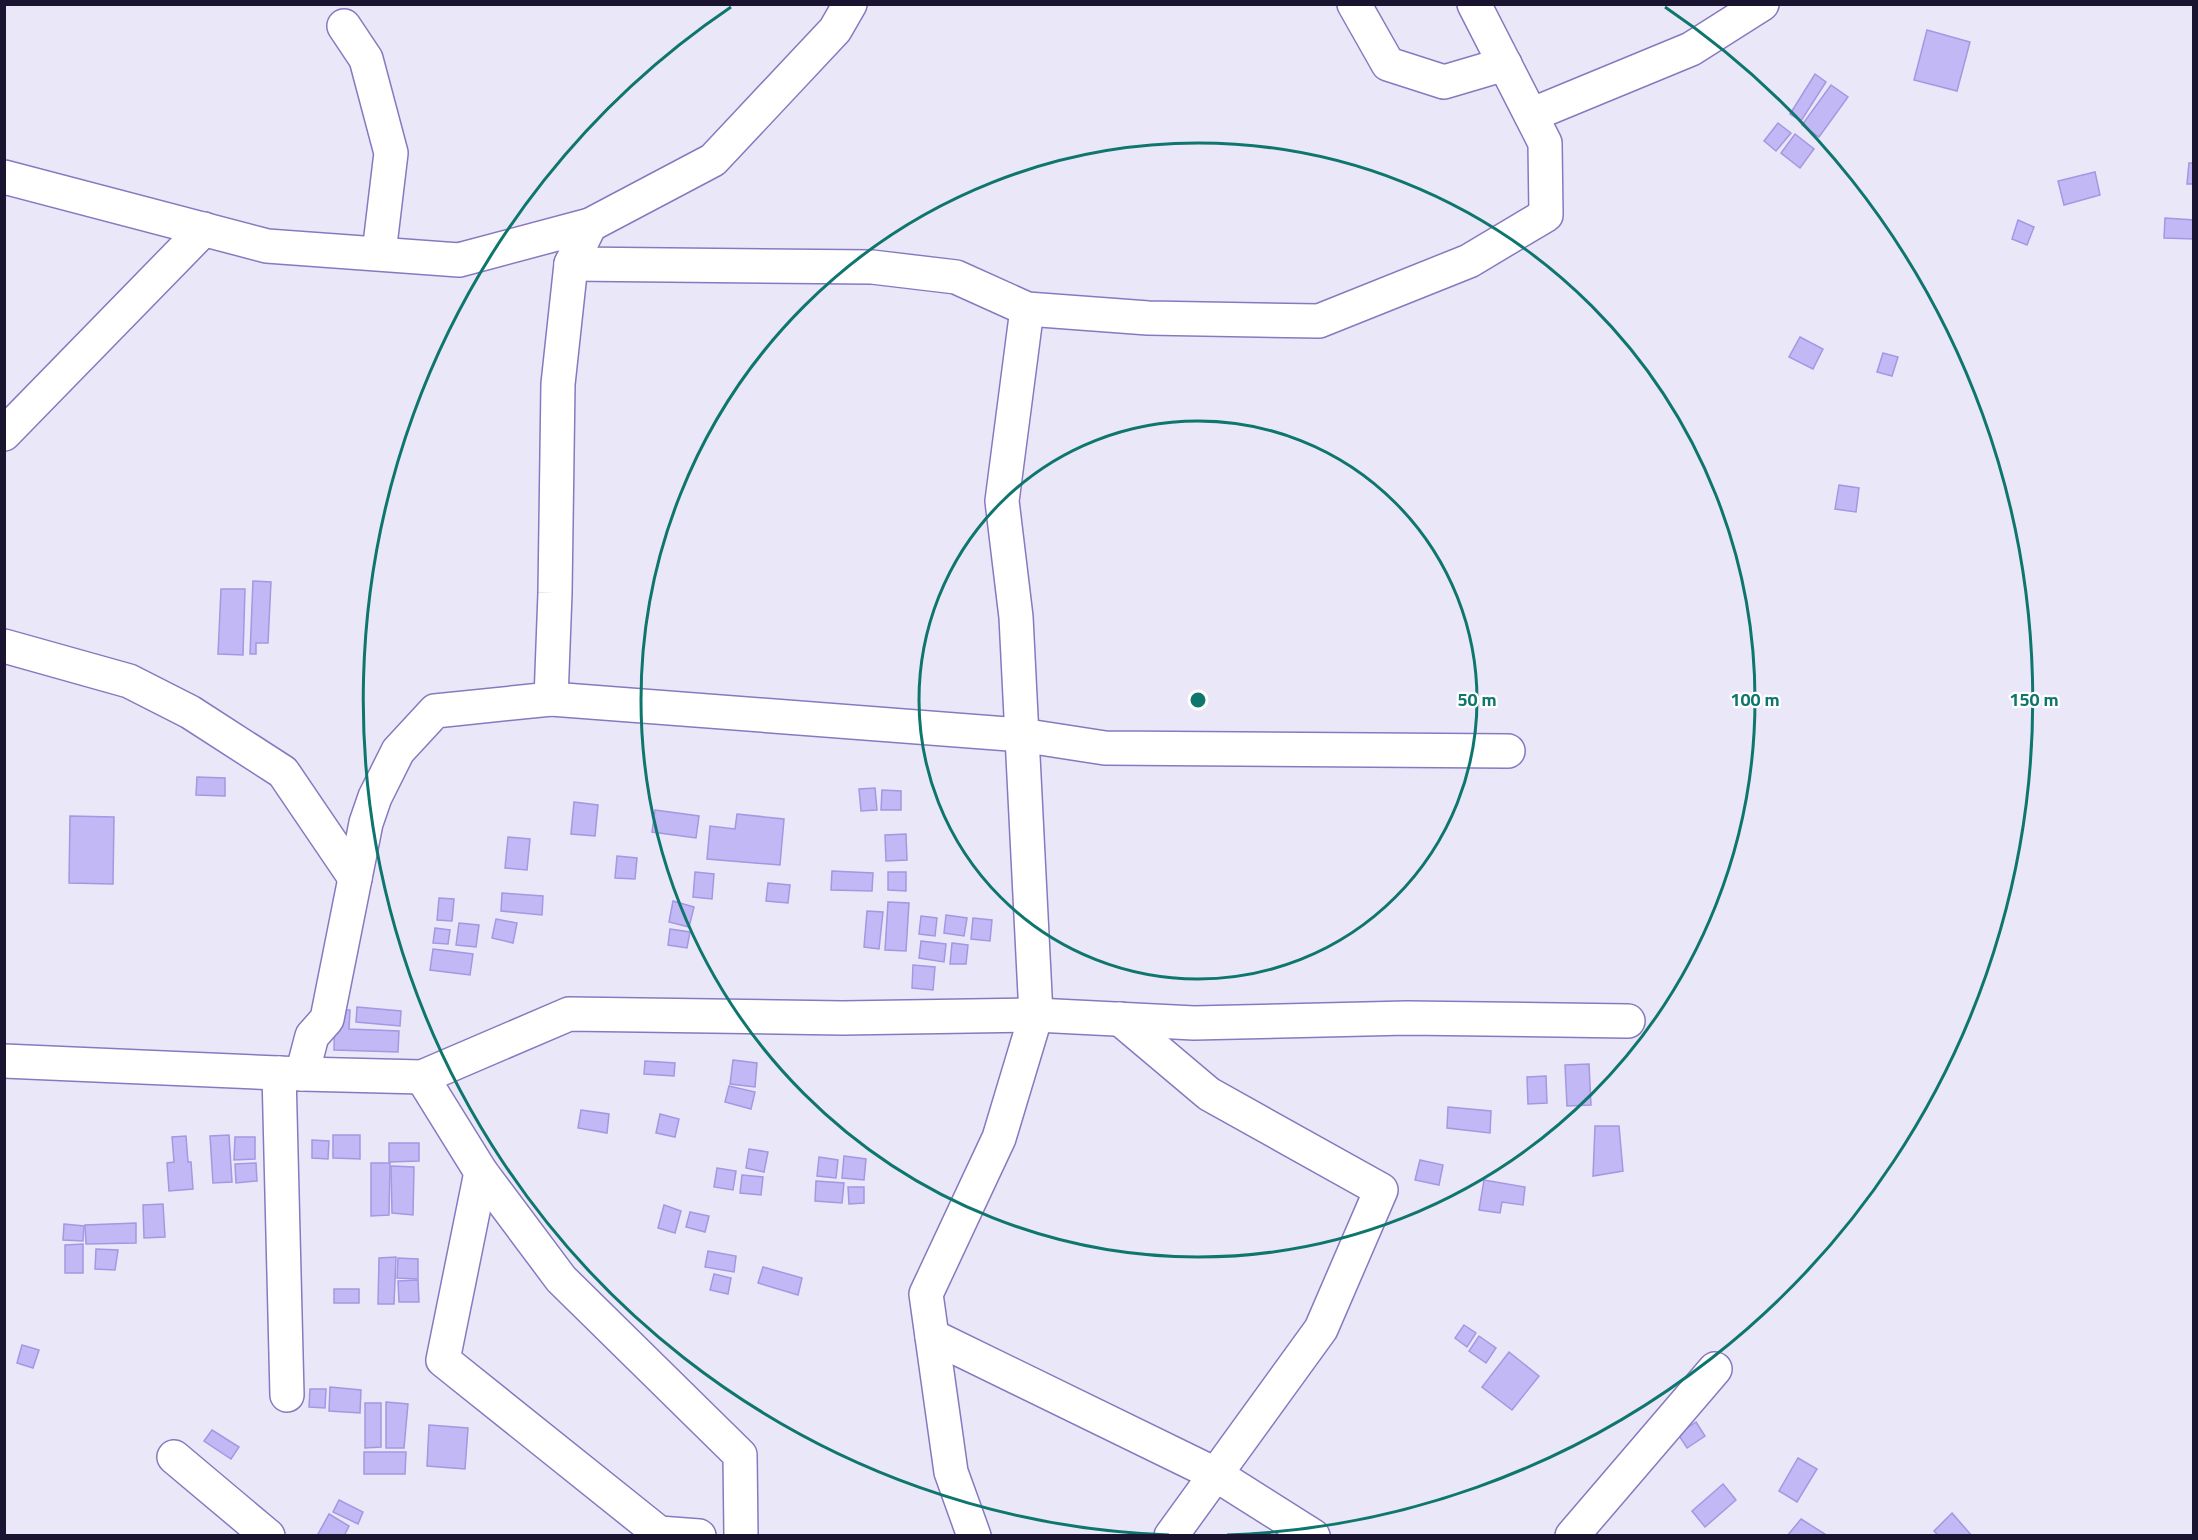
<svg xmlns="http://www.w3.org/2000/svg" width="2198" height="1540" font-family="'Titillium Web',sans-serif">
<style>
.building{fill:#c2b8f6;stroke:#a597e1;stroke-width:1.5}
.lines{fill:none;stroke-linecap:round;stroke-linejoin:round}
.minor-casing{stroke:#8779c0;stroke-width:36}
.minor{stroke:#fff;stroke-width:33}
.ring{fill:none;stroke:#0f766e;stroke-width:3}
.centre{fill:#0f766e;stroke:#fff;stroke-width:3}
.ring-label{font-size:18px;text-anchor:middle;font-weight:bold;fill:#0f766e;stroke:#fff;stroke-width:4.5;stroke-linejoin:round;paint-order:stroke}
</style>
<rect width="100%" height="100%" fill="#eae8f8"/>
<g class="building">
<path d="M1927,30l43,12 -13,49 -43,-11z"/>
<path d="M1815,74l11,8 -25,39 -11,-7z"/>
<path d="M1831,85l17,12 -29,40 -17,-12z"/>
<path d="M1778,123l13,10 -15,18 -12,-10z"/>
<path d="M1795,134l19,15 -14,19 -19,-15z"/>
<path d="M2189,163h5v21h-7z"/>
<path d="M2095,172l5,23 -36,10 -6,-24z"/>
<path d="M2165,218l29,2v19l-30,-1z"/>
<path d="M2018,220l16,7 -7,18 -15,-6z"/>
<path d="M1800,337l23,12 -10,20 -24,-12z"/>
<path d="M1883,353l15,4 -6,19 -15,-4z"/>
<path d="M1839,485l20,3 -3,24 -21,-3z"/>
<path d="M253,581l18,1 -3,61h-12v11h-6z"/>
<path d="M221,589h24l-2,66 -25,-1z"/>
<path d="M197,777l28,1v18l-29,-1z"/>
<path d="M875,788l2,22 -16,1 -2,-22z"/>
<path d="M882,790l19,1v19h-20z"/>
<path d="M574,802l24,3 -3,31 -24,-2z"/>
<path d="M655,810l44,6 -3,22 -44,-6z"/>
<path d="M737,814l47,5 -4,46 -73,-6 3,-33 25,3z"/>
<path d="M70,816l44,1 -1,67 -44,-1z"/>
<path d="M906,834l1,26 -21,1 -1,-26z"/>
<path d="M508,837l22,2 -3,31 -22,-2z"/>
<path d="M617,856l20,2 -2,21 -20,-1z"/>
<path d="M832,871l41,2 -1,18 -41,-1z"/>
<path d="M695,872l19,2 -2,25 -19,-2z"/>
<path d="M888,872h18v19l-18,-1z"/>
<path d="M768,883l22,2 -2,18 -22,-2z"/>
<path d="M502,893l41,3 -1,19 -41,-4z"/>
<path d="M439,898l15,1 -2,22 -15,-1z"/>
<path d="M673,901l21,6 -5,20 -20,-5z"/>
<path d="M888,902l21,1 -3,48 -21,-1z"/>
<path d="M867,911l16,1 -4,37 -15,-2z"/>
<path d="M946,915l21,3 -3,18 -20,-3z"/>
<path d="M921,916l16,2 -2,18 -16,-2z"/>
<path d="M973,918l19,2 -2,21 -19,-2z"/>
<path d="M496,919l21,4 -4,20 -21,-5z"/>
<path d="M459,923l20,2 -3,22 -20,-2z"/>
<path d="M435,928l15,2 -2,14 -15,-1z"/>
<path d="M670,929l20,3 -3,16 -19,-3z"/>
<path d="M921,941l25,3 -2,18 -25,-4z"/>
<path d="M952,943l16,2 -2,19h-16z"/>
<path d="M433,949l40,5 -3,21 -40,-5z"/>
<path d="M913,965l22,2 -2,23 -21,-2z"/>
<path d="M357,1007l44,4 -1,15 -44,-4z"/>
<path d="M335,1010h15l-1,19 50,2 -1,21 -64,-2z"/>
<path d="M733,1060l24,3 -2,24 -25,-3z"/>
<path d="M645,1061l30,2 -1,13 -30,-2z"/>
<path d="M1589,1064l2,41 -24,1 -2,-41z"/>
<path d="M1546,1076l1,27 -19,1 -1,-27z"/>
<path d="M729,1086l26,6 -4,17 -26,-7z"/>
<path d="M1448,1107l43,4 -1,22 -43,-5z"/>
<path d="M581,1110l28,4 -2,19 -29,-5z"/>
<path d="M660,1114l19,5 -4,18 -19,-4z"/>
<path d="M1595,1126h24l4,45 -30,5z"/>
<path d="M229,1135l3,47 -19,1 -3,-47z"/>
<path d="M333,1135h27v24l-27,-1z"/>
<path d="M186,1136l2,26h3l2,27 -24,2 -2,-28 7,-1 -2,-25z"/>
<path d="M235,1137h20v22l-21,1z"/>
<path d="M312,1140l17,1 -1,18 -16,-1z"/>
<path d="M389,1143h30v18l-30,1z"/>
<path d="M749,1149l19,3 -4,20 -18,-4z"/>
<path d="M844,1156l22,3 -2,21 -22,-2z"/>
<path d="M819,1157l19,3 -2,18 -19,-2z"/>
<path d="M1420,1160l23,5 -4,20 -24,-5z"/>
<path d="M256,1163l1,18 -21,2 -1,-19z"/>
<path d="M371,1163h19l-1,52 -18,1z"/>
<path d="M391,1166l23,1 -1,48 -21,-2z"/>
<path d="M717,1168l19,3 -3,19 -19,-3z"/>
<path d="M742,1175l21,2 -2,18 -21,-2z"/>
<path d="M1484,1180l41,7 -2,18 -21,-3 -2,11 -21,-3z"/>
<path d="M816,1181l28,2 -2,20 -27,-2z"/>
<path d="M848,1187h16v16l-15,1z"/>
<path d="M163,1204l2,33 -21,1 -1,-33z"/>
<path d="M664,1205l17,6 -6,22 -17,-5z"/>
<path d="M690,1212l19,4 -4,16 -19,-5z"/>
<path d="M136,1223v20l-50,1 -1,-19z"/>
<path d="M64,1224l20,2 -1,15 -20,-1z"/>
<path d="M83,1244v29h-18v-28z"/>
<path d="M96,1249l22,1 -3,20 -20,-1z"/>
<path d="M708,1251l28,5 -2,16 -29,-5z"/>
<path d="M396,1257l-2,47h-16l1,-46z"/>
<path d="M398,1258l20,1v20l-21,-1z"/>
<path d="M763,1267l39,11 -4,17 -40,-12z"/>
<path d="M714,1274l17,4 -3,16 -18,-4z"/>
<path d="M418,1280l1,22h-20l-1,-21z"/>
<rect x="334" y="1289" width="25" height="14"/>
<path d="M1464,1325l12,8 -9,14 -12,-9z"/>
<path d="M1479,1336l17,12 -10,15 -17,-12z"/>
<path d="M22,1345l17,5 -6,18 -16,-5z"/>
<path d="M1509,1352l30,24 -27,34 -30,-23z"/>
<path d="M330,1387l31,3 -1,23 -31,-2z"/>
<path d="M310,1389h16l-1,19 -16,-1z"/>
<path d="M386,1402l22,2 -4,44h-18z"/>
<path d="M365,1403h16v44l-16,1z"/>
<path d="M1696,1422l9,14 -18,12 -9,-14z"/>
<path d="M429,1425l39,3 -3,41 -38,-3z"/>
<path d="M212,1430l27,17 -8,12 -27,-18z"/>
<path d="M364,1452h42l-1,22h-41z"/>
<path d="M1798,1458l19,11 -20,33 -18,-11z"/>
<path d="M1723,1484l13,16 -31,27 -13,-16z"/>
<path d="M339,1500l24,12 -5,12 -25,-12z"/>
<path d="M1952,1513l20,23h-33l-5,-5z"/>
<path d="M329,1514l20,12 -5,10h-27z"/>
<path d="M1801,1519l27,17h-41z"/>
</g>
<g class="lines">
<defs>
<g id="minor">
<path d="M1354,4l34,60 56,18 61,-18"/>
<path d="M344,26l22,33 25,94 -12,100"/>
<path d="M1531,115l160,-66 71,-45"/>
<path d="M4,177l263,69 192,14 131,-35 123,-65 122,-130 15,-26"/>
<path d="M571,264l301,3 84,10 71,32 121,9 171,3 150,-60 77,-46 -1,-72 -71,-139"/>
<path d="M4,434l200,-205"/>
<path d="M4,646l125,35 61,31 93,60 72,106"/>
<path d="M551,699l470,36 84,13 403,3"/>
<path d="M1120,1019l89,75 172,96 -60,139 -150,207"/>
<path d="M4,1061l298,13 10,-38 15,-17 39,-196 9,-26 23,-46 37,-40 116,-12 4,-106 3,-209 13,-120 19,-39"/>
<path d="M279,1073l8,322"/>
<path d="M302,1074l120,3 147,-63 274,4 193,-3 158,8 213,-5 221,3"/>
<path d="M422,1077l59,95 80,107 179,176 1,81"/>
<path d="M481,1172l-38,188 216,173 40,3"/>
<path d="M932,1336l283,138 98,62"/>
<path d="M174,1457l94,79"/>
<path d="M974,1536l-23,-64 -25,-178 73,-156 37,-123 -20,-398 -14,-116 25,-192"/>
<path d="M1572,1536l143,-167"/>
</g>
</defs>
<use href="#minor" class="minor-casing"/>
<use href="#minor" class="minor"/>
</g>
<g class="ring">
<circle cx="1198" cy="700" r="279"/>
<circle cx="1198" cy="700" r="557"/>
<path d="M1169 1535A836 836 0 0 1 731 7M1665 7A836 836 0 0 1 1227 1535"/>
</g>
<circle cx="1198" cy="700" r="9" class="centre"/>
<g class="ring-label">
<text x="1477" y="706">50 m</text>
<text x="1755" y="706">100 m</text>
<text x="2034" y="706">150 m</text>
</g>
<rect width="2198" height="1540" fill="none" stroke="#1a1430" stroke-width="12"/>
</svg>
